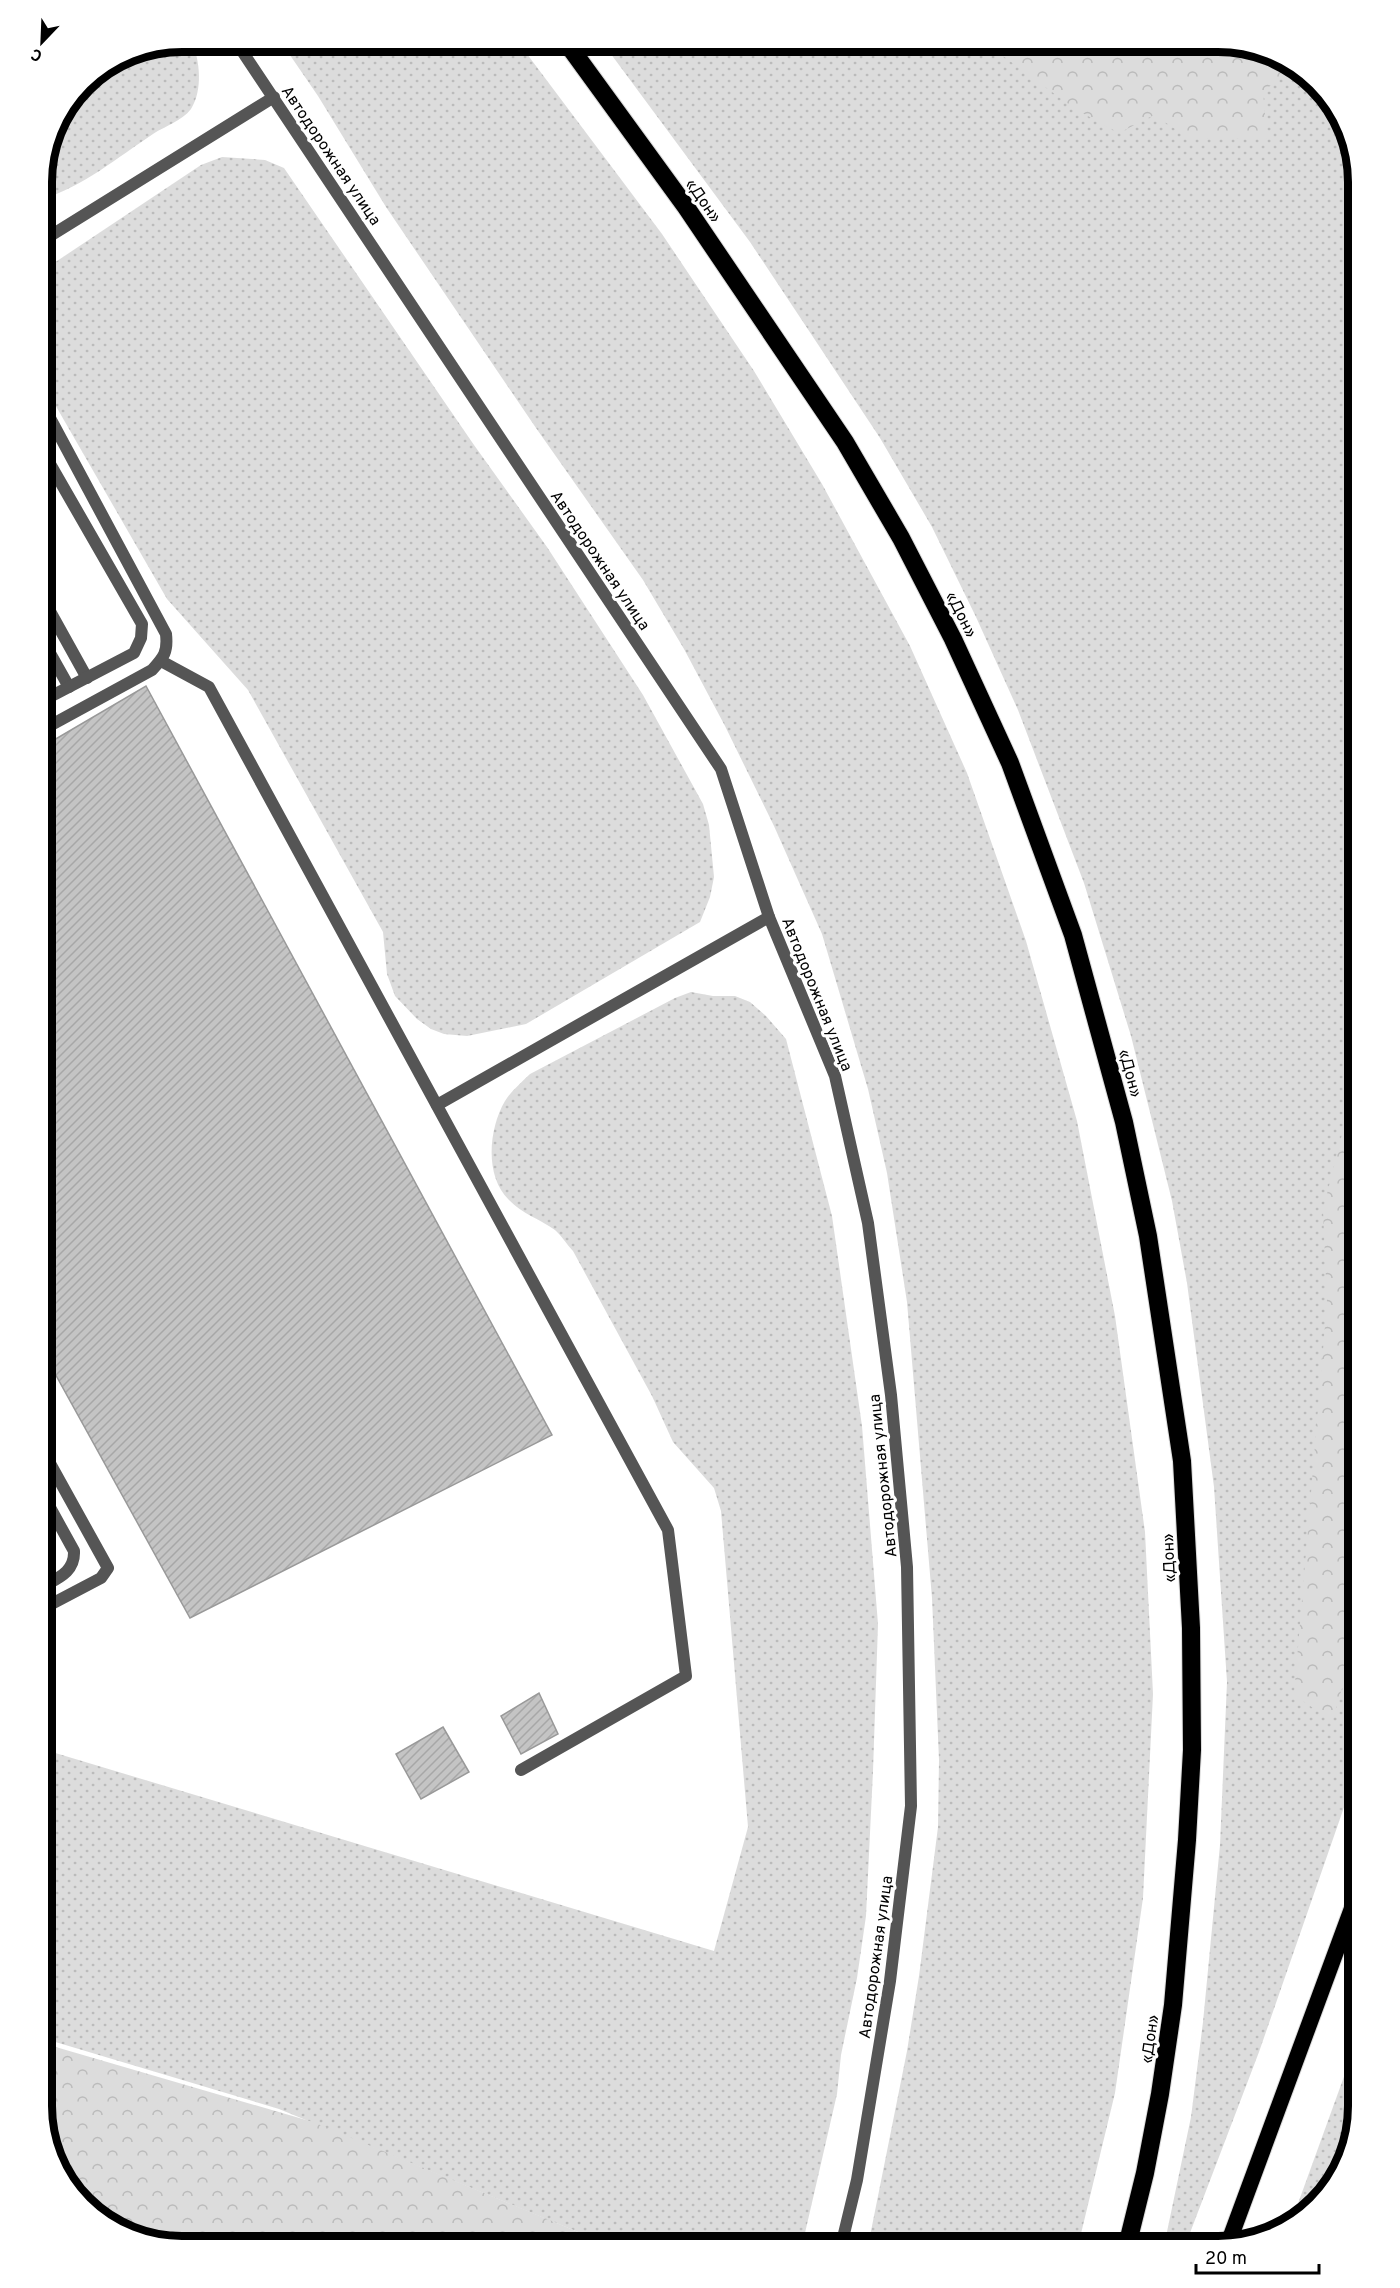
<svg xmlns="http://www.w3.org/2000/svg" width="1400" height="2288" font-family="Overpass,sans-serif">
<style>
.grass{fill:url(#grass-dots)}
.forest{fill:url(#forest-crowns)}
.building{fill:url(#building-hatch);stroke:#999;stroke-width:1.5}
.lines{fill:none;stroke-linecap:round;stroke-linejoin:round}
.trunk-casing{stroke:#dbdbdb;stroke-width:18}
.motorway-casing{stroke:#dbdbdb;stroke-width:20}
.service{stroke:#555;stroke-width:12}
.trunk{stroke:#000;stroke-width:16}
.motorway{stroke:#000;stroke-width:18}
.labels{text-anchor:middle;stroke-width:6;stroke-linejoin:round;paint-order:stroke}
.street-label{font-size:16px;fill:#000;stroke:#fff}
.rim{fill:none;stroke:#000;stroke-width:8}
</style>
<defs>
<pattern id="grass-dots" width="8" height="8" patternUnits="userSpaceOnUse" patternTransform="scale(1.5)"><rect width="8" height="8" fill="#dcdcdc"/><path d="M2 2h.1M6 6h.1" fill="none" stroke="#bbb" stroke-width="1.8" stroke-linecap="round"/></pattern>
<pattern id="forest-crowns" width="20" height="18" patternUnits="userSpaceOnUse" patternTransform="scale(1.5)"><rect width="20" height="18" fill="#dcdcdc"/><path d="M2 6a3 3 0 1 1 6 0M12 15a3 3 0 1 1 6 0" fill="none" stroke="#bbb"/></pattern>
<pattern id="building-hatch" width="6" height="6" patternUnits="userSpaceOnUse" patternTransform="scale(1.5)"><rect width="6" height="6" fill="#c4c4c4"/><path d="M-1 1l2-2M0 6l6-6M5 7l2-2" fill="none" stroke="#a7a7a7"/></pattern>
</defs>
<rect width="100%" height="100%" fill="#fff"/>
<g class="grass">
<path d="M182,42h10c8,19 11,48 -1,67 -9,12 -26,17 -38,25 -35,23 -70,53 -111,65v-26l11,-45 30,-45 46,-30z"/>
<path d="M281,42h237l144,192 92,137 68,113 88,162 57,127 59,168 51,180 38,195 30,216 8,162 -10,204 -28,195 -37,153h-210l39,-195 12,-75 19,-149 1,-67 -7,-162 -25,-296 -20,-129 -19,-84 -46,-155 -48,-108 -49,-100 -41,-77 -41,-69 -107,-152 -150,-221 -68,-111z"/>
<path d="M602,42h625l68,23 48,55 15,62v1585l-99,285 -74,194h-21l27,-129 12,-95 17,-177 7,-163 -13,-195 -27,-204 -15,-82 -41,-165 -47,-153 -66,-173 -42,-93 -44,-90 -52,-89 -130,-196z"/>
<path d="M222,157l43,3 19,8 190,277 73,102 96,148 60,109 6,21 5,52 -4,20 -10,25 -174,102 -59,12 -23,-2 -13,-5 -14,-10 -22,-23 -8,-22 -4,-42 -135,-242 -81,-91 -125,-217v-111l159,-106z"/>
<path d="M691,992l22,4h22l15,6 16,14 20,23 46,177 30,210 16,198 -5,147 -7,145 -9,62 -16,77 -4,39 -35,152h-190l-333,-137 -237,-71v-289l672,202 34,-124 -27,-316 -7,-23 -41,-46 -21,-46 -79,-145c-6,-6 -11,-15 -18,-21 -15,-11 -33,-16 -46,-30 -25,-24 -20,-72 -4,-99 6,-10 16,-18 25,-27l145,-76z"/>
<path d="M1358,2038v68l-19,70 -47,44z"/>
</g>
<g class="forest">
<path d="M977,42h250l70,25 -34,24 4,48 -78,-1 -35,-23 -35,18 -44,-24 -87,-64z"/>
<path d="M1347,435h11v71z"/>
<path d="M1358,912v77l-14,-25z"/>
<path d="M1358,1070v566l-26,85 -38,-26 33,-393 -4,-92z"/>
<path d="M42,2043l271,79 299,124h-439l-68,-23 -48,-55 -15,-62z"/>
</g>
<g class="building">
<path d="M146,686l406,749 -362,183 -148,-268v-603z"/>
<path d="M539,1693l19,41 -37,20 -20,-38z"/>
<path d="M443,1727l26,45 -48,27 -25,-45z"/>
</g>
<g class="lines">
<defs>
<path id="trunk" d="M1228,2244l130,-352"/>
<path id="motorway" d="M566,42l120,165 159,235 56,96 52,101 57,124 63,172 51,187 24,114 34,225 9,167 1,122 -5,90 -14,165 -13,89 -15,79 -18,73"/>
</defs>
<use href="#trunk" class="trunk-casing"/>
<use href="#motorway" class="motorway-casing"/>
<g class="service">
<path d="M236,42l485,727 48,148 66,159 33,147 23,172 16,172 4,239 -21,175 -33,199 -16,66"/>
<path d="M42,241l232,-144"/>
<path d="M42,597l45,81"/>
<path d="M42,639l27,48"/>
<path d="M161,661l48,26 459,843 18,146 -165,94"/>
<path d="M42,701l92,-48 7,-15 1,-14 -100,-174"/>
<path d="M42,730l110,-60c12,-13 16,-18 14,-36l-124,-231"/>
<path d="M437,1105l332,-188"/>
<path d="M42,1587c16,-9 33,-15 32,-36l-32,-58"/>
<path d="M42,1609l59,-31 7,-10 -66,-119"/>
</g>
<use href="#trunk" class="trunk"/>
<use href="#motorway" class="motorway"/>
</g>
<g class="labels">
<g class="street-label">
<text transform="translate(332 155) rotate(56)" y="6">Автодорожная улица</text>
<text transform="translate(704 200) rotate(55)" y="6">«Дон»</text>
<text transform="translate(601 560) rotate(56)" y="6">Автодорожная улица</text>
<text transform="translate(962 614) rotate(63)" y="6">«Дон»</text>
<text transform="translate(818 994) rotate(68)" y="6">Автодорожная улица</text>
<text transform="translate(1131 1073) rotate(75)" y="6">«Дон»</text>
<text transform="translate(882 1476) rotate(-96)" y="6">Автодорожная улица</text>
<text transform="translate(1168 1558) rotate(-93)" y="6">«Дон»</text>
<text transform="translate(875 1957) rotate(-82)" y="6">Автодорожная улица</text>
<text transform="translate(1149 2039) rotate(-82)" y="6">«Дон»</text>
</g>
</g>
<path d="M0 0H1400V2288H0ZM182 52H1218A130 130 0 0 1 1348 182V2106A130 130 0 0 1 1218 2236H182A130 130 0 0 1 52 2106V182A130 130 0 0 1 182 52Z" fill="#fff" fill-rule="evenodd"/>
<path class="rim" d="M182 52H1218A130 130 0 0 1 1348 182V2106A130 130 0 0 1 1218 2236H182A130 130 0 0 1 52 2106V182A130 130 0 0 1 182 52Z"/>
<g transform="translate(42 42) rotate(203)" stroke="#ffffff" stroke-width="4.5" paint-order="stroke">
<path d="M0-4.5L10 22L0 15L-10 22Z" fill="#000000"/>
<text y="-9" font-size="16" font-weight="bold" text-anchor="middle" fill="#000000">С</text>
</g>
<path d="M1196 2264v9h123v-9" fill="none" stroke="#000000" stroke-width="3"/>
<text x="1205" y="2264" font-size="18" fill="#000000" stroke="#ffffff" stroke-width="4.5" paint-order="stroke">20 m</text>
</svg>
